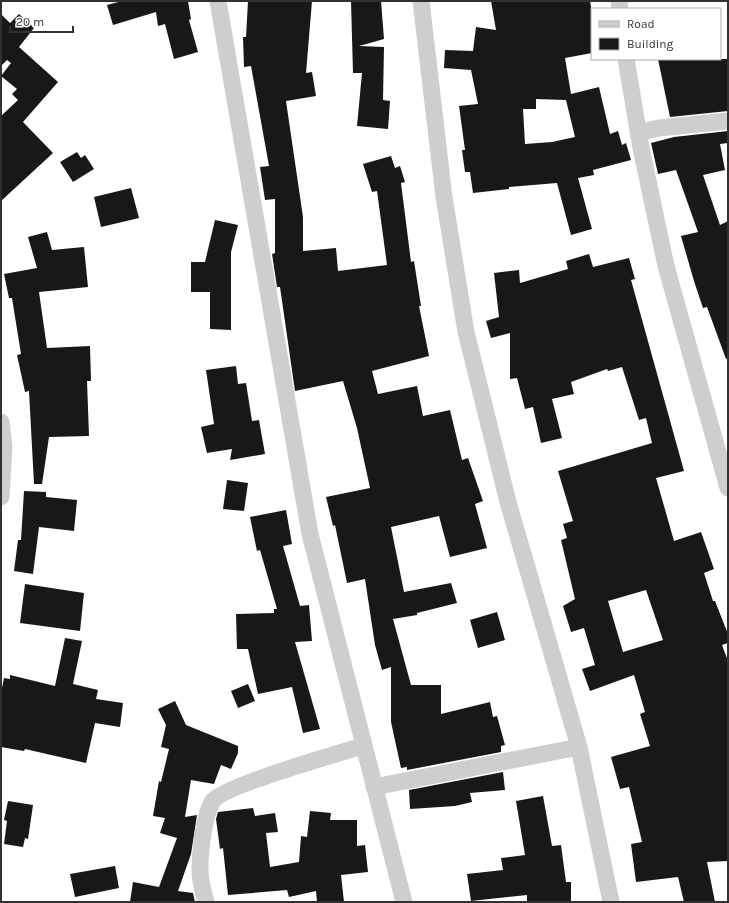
<svg xmlns="http://www.w3.org/2000/svg" width="729" height="903" font-family="Karla,sans-serif">
<style>
.building{fill:#181818;fill-rule:evenodd}
.lines{fill:none;stroke-linecap:round;stroke-linejoin:round}
.minor{stroke:#cecece;stroke-width:17}
</style>
<rect width="100%" height="100%" fill="#fff"/>
<g class="building">
<path d="M122,1h66l3,18 -2,1 9,32 -24,7 -9,-35 -7,2 -2,-14 -43,13 -6,-20z"/>
<path d="M248,1h64l-6,72 6,-1 4,24 -30,5 17,116v34l33,-3 2,23 49,-6 -10,-74 -5,1 -9,-28 28,-8 4,12 5,-2 5,16 -4,1 10,79 3,-1 7,45h-2l10,50 -57,15 6,23 39,-8 6,30 27,-6 12,50 6,-2 15,43 -8,3 12,44 -37,9 -11,-41 -48,11 13,65 47,-9 6,20 -40,10v2l-24,4 18,66h30v29l49,-12 3,15 4,-1 8,29 -4,1v6l-94,18v-3l-6,1 -10,-46v-55l-9,3 -7,-25 -10,-66 -18,4 -12,-58 -2,1 -7,-29 44,-9 -13,-60 -14,-47 -48,10 -15,-104h-3l-5,-33 3,-1v-54l-10,1 -5,-33 9,-1 -18,-100 -7,1 -1,-30h3z"/>
<path d="M351,1h30l3,38 -25,7 25,1 -1,53 7,1 -2,28 -31,-3 5,-53h-9z"/>
<path d="M491,1h99l2,11v41l-27,5 6,36 28,-7 11,47 8,-3 4,14 4,-2 5,17 -38,10 1,5 -16,3 14,51 -21,6 -14,-52 -48,4v2l-36,4 -3,-21h-5l-3,-22h3l-6,-44 19,-2 -7,-34 -27,-2 1,-18 28,1 3,-24 20,3zM536,99l30,1 9,37 -23,5 -27,2 -2,-35h13z"/>
<path d="M1,14l9,9 9,-9 15,14 -15,19 39,35 -35,40 30,31 -52,48v-85l17,-16 -6,-6 5,-5 -16,-13 10,-13 -4,-3 -6,6z"/>
<path d="M658,59h70v52l-58,6z"/>
<path d="M728,131v12l-8,1 5,26 -22,5 17,50 8,-4v137l-2,1 -19,-52 -4,1 -9,-27 -13,-45 17,-4 -22,-62 -18,4 -7,-31 23,-6z"/>
<path d="M77,152l4,6 4,-3 9,14 -21,13 -13,-20z"/>
<path d="M131,188l8,30 -38,9 -7,-30z"/>
<path d="M215,220l23,5 -7,27v78l-21,-1v-37h-19v-30h14z"/>
<path d="M47,232l5,18 32,-3 4,40 -49,5 8,56 43,-2 1,35h-4l2,55 -40,1 -7,47h-8l-5,-93 -4,1 -8,-37 4,-1 -9,-56h-3l-5,-24 33,-6 -9,-31z"/>
<path d="M589,254l4,13 36,-9 6,21 -4,1 53,191 -28,7 18,63 27,-9 13,37 -10,4 9,28h2l13,33v9l-6,2 6,16v200l-21,1 8,40h-31l-6,-25 -42,5 -5,-38 11,-2 -13,-55 -9,2 -9,-32 39,-11 -10,-32 5,-2 -11,-37 -44,16 -8,-22 13,-4 -11,-37 -13,4 -8,-26 12,-7 -14,-59 6,-2 -4,-14 10,-3 -15,-50 94,-28 -6,-25 -7,2 -17,-53 -14,4 -1,-2 -36,13 3,12 -22,5 10,39 -21,5 -8,-36 -8,2 -8,-31 -7,1v-46l-19,5 -5,-17 13,-4 -5,-44 25,-3 1,13 48,-14 -2,-8zM646,590l17,50 -40,12 -15,-51z"/>
<path d="M236,366l2,18 8,-1 6,38 7,-1 6,34 -35,6 2,-11 -25,4 -6,-26 13,-3 -8,-54z"/>
<path d="M227,480l21,3 -4,28 -21,-2z"/>
<path d="M24,491l22,1v5l31,3 -3,31 -35,-4 -6,47 -19,-3 4,-31h3z"/>
<path d="M286,510l6,34 -9,2 17,60 9,-1 3,36 -17,1 25,87 -17,4 -11,-46 -34,7 -10,-45h-11l-1,-35 38,-1v-4h3l-17,-59 -3,1 -7,-34z"/>
<path d="M25,584l59,9 -4,38 -60,-8z"/>
<path d="M497,612l8,28 -27,8 -8,-28z"/>
<path d="M65,638l17,3 -9,43 25,6 -2,9 27,4 -3,24 -25,-4 -9,40 -61,-14 -1,2 -23,-4v-54l3,-15 6,1v-4l45,11z"/>
<path d="M248,684l7,17 -17,7 -7,-17z"/>
<path d="M175,701l11,24 52,21v7l-7,16 -10,-4 -7,19 -23,-4 -6,37 12,-2 -6,39 -13,37 15,2 2,9h-65l3,-20 26,5 18,-49 -17,-5 5,-15 -12,-2 6,-35 2,1 8,-33 -8,-2 5,-22 -8,-16z"/>
<path d="M503,772l2,18 -35,3 2,9 -17,4 -45,3 -1,-19z"/>
<path d="M543,796l9,50 9,-1 5,37h5v20h-44v-7l-56,6 -4,-27 36,-4 -2,-12 24,-3 -9,-54z"/>
<path d="M8,801l25,4 -5,34 -3,-1 -2,9 -19,-3 3,-23 -3,-1z"/>
<path d="M253,808l2,8 20,-3 3,19 -12,1 4,34 29,-5 2,-26 6,1 3,-26 21,2 -1,7h27v26l8,-1 3,27 -27,3 3,27h-27l-1,-11 -27,6 -2,-7 -59,5 -5,-47 -3,1 -4,-30 2,-7z"/>
<path d="M115,866l4,22 -44,9 -5,-23z"/>
</g>
<g class="lines">
<g class="minor">
<path d="M218,1l92,533 94,368"/>
<path d="M421,1l23,196 22,135 42,170 71,245 32,155"/>
<path d="M619,1l1,8"/>
<path d="M626,59l15,89 25,118 62,222"/>
<path d="M638,133l21,-5 69,-7"/>
<path d="M1,422l3,24 -3,51"/>
<path d="M374,787l205,-40"/>
<path d="M206,902c-2,-7 -4,-14 -5,-21 -3,-16 2,-66 12,-80 11,-15 126,-48 150,-55"/>
</g>
</g>
<rect width="729" height="903" fill="none" stroke="#313131" stroke-width="4"/>
<rect x="591" y="8" width="130" height="52" fill="#ffffff" stroke="#adadad"/>
<rect x="599" y="21" width="20" height="6" fill="#cecece" stroke="#adadad"/>
<text x="627" y="28" font-size="12" fill="#313131">Road</text>
<rect x="599" y="38" width="20" height="12" fill="#181818" stroke="#adadad"/>
<text x="627" y="48" font-size="12" fill="#313131">Building</text>
<path d="M10 26v6h63v-6" fill="none" stroke="#313131" stroke-width="2"/>
<text x="16" y="26" font-size="12" fill="#313131" stroke="#ffffff" stroke-width="3" paint-order="stroke">20 m</text>
</svg>
